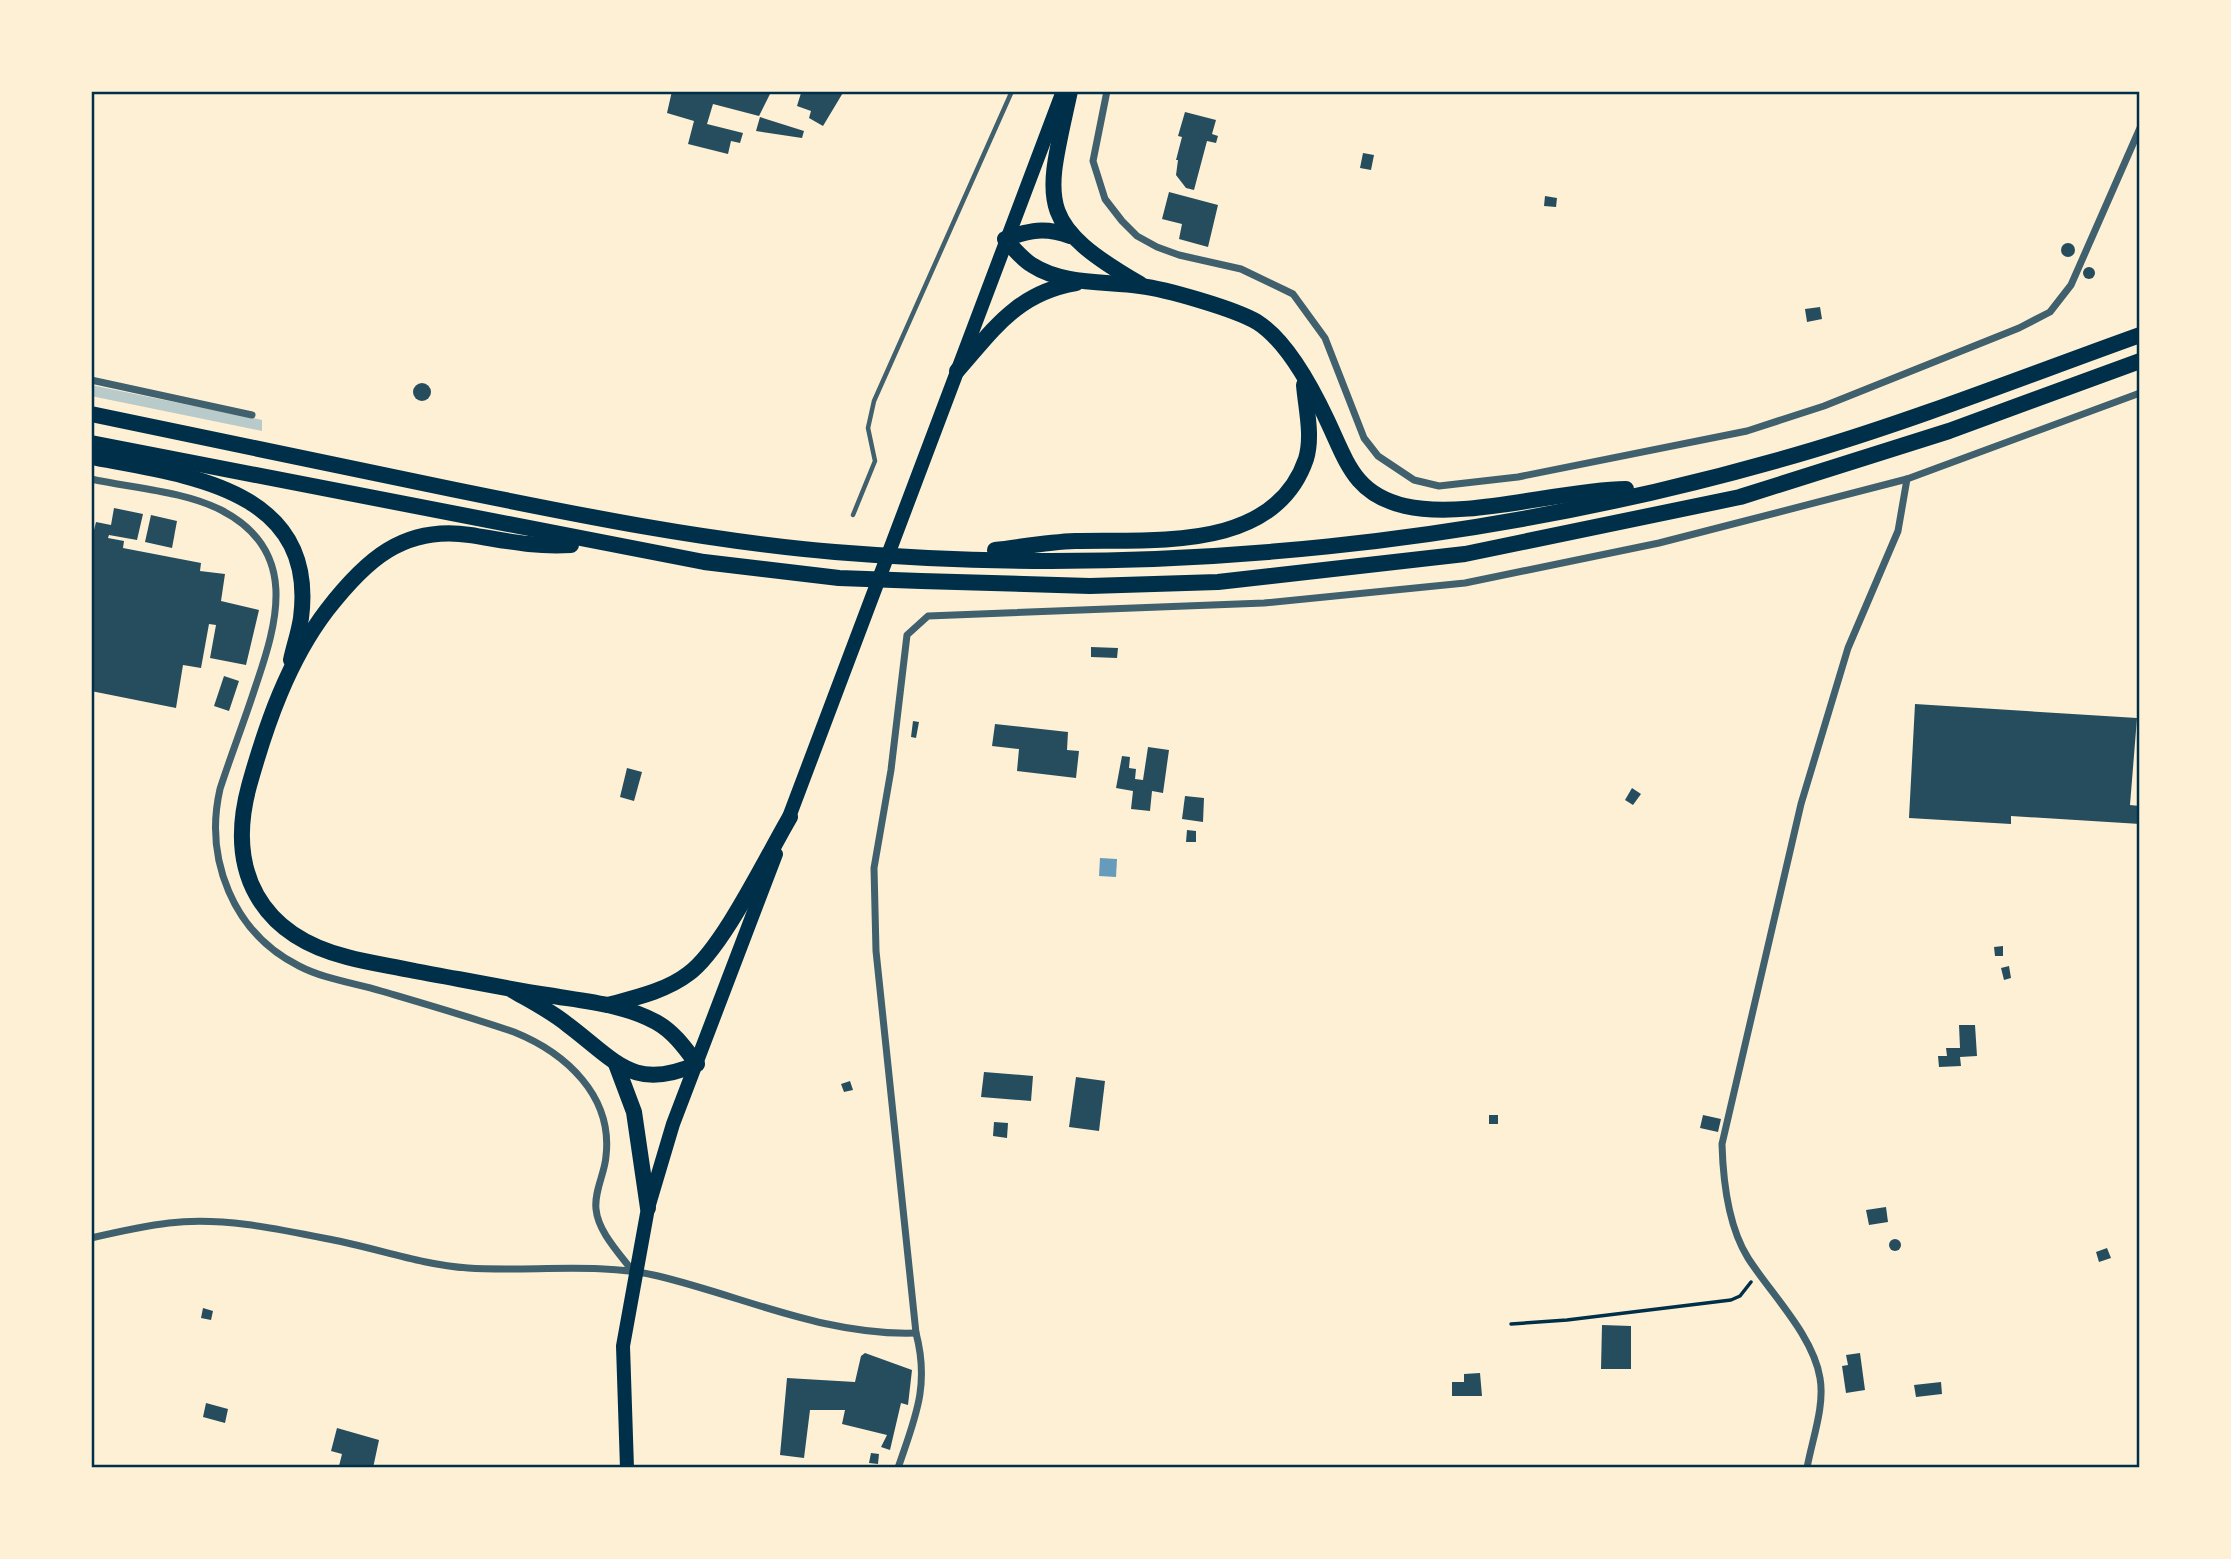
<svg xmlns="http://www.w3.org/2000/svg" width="2231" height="1559" font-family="'Noto Serif',serif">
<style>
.green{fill:#b9caca}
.water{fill:#669bbc}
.building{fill:#264d5e}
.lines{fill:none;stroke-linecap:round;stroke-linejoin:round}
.path{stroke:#003049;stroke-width:3.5}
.service{stroke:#3f606c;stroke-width:4.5}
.minor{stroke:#3f606c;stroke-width:7}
.secondary{stroke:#003049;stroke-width:14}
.trunk{stroke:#003049;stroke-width:16}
.neatline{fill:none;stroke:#003049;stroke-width:2.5}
</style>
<rect width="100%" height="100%" fill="#fdf0d5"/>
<path class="green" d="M91,385l171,35v11l-171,-35z"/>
<path class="water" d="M1100,858l17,1 -1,18 -17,-1z"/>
<g class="building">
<path d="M672,91h88l10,3 -11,22 -46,-12 -6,20 36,9 -3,10 -9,-2 -3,13 -40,-10 6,-23 -27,-8z"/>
<path d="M807,91h37l-21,35 -14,-8 2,-7 -14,-5 4,-13 5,1z"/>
<path d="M1185,112l31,8 -4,14 6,2 -2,7 -9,-2 -13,49 -8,-2 -10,-13 2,-15h-2l6,-23 -4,-1z"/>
<path d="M760,117l44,14 -2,7 -46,-7z"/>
<path d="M1363,153l11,2 -3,15 -11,-2z"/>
<path d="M1169,192l49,13 -10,42 -29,-8 3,-15 -20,-5z"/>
<path d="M1545,196l12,2 -1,9 -12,-1z"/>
<circle cx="2068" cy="250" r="7"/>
<circle cx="2089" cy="273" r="6"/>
<path d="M1820,307l2,12 -15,3 -2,-13z"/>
<circle cx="422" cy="392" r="9"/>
<path d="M114,508l29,6 -6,26 -28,-5 -1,3 16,3 -1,7 78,15 -1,8 25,3 -4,27 38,9 -13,55 -36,-7 6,-33 -7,-1 -8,44 -18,-3 -7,43 -85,-17v-149l5,-20 15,3z"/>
<path d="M151,515l26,6 -5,27 -27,-6z"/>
<path d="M1091,647l27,1 -1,10 -26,-1z"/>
<path d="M224,676l15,5 -10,30 -15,-5z"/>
<path d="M1915,704l222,14 -7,87 10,1v18l-129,-8v8l-102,-6z"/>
<path d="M913,721l6,1 -3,16 -5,-1z"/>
<path d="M995,724l73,8 -1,18 12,1 -3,27 -59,-7 2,-22 -27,-3z"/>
<path d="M1148,747l21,3 -6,43 -11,-2 -2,20 -19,-2 2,-18 -17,-3 6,-32 8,1 -1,11 7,1 -1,10 8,1z"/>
<path d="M627,768l15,4 -8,29 -14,-4z"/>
<path d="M1632,788l9,6 -8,11 -8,-5z"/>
<path d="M1185,796l19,2 -1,24 -21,-3z"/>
<path d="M1187,830l9,1v11h-10z"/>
<path d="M2003,946v10h-8l-1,-9z"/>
<path d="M2009,966l2,12 -7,2 -3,-12z"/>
<path d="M1959,1025h16l2,31 -17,1 1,9 -22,1 -1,-11h9l-1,-8h14z"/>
<path d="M984,1072l49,4 -2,25 -50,-4z"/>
<path d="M1076,1077l29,4 -6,50 -30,-4z"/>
<path d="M850,1081l3,9 -9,2 -3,-8z"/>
<rect x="1489" y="1115" width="9" height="9"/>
<path d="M1703,1115l18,4 -3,13 -18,-4z"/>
<path d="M994,1122l14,1 -1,15 -14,-2z"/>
<path d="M1886,1207l2,15 -19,3 -3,-15z"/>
<circle cx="1895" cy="1245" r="6"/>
<path d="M2107,1248l4,10 -12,4 -3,-10z"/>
<path d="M203,1308l10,3 -2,9 -10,-2z"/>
<path d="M1602,1325l29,1v43h-30z"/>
<path d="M865,1353l47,17 -4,35 -7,-2 -11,47 -9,-3 6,-12 -45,-11 3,-14h-35l-6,48 -24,-3 7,-77 68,4 6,-26z"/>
<path d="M1860,1353l5,37 -19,3 -4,-27 6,-1 -2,-10z"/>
<path d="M1480,1373l2,23h-30v-14h12v-8z"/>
<path d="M1941,1382l1,12 -26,3 -2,-12z"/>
<path d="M206,1403l22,6 -3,14 -22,-6z"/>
<path d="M337,1428l42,12 -6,28 -34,-2 3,-12 -11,-3z"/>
<path d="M871,1453l8,1 -1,10 -9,-1z"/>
</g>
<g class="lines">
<path class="path" d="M1511,1324l56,-4 164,-20 9,-4 11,-14"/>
<path class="service" d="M853,515l22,-54 -7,-33 6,-27 138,-310"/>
<g class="minor">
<path d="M1107,91l-14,70 12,38 17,22 15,15 20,11 22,8 62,14 52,25 32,44 39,100 14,18 36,24 25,6 79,-9 229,-46 77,-25 195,-78 31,-16 21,-27 69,-157"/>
<path d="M91,380l161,35"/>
<path d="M91,479c41,9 92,12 130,31 78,40 57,111 34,178 -11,34 -24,67 -35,101 -16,70 13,144 79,177 25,13 55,17 82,25 44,13 89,26 133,41 52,21 99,64 92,124 -1,17 -12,35 -10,53 2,23 24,45 38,64"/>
<path d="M91,1238c26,-6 52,-12 78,-15 56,-7 119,8 174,19 42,9 81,23 125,26 59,4 133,-6 190,8 87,21 167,60 258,57"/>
<path d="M898,1468c17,-50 32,-82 18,-135l-40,-382 -2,-83 17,-98 16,-135 21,-19 336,-13 201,-20 194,-40 248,-64 233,-86"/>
<path d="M1807,1468c5,-28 18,-62 13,-90 -7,-43 -49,-84 -72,-120 -20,-32 -25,-78 -26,-114l79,-340 47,-156 50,-117 9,-52"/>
</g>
<g class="secondary">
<path d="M786,825l277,-734"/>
<path d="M627,1468l-4,-122 25,-138 25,-84 103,-270"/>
</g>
<g class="trunk">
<path d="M1070,91c-24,111 -37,131 70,193"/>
<path d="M1070,236c-25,-9 -40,-6 -65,3 8,9 17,20 27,26 31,20 73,16 108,21 26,3 95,23 117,36 30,19 55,66 70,98 20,42 27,74 78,86 62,14 153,-16 221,-17"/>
<path d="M957,371c37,-42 60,-78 119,-88"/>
<path d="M91,414c120,25 240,50 360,75 127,26 255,52 384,63 328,27 662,-8 978,-102 110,-33 218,-76 327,-115"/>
<path d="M91,443l613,119 135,16 82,3 169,5 128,-4 247,-28 275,-57 209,-66 191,-70"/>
<path d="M91,457c93,18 227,30 210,161 -2,14 -7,28 -10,42"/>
<path d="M995,550c26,-3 53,-8 80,-9 77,-2 199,12 231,-82 7,-23 0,-50 -2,-74"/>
<path d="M512,990c19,11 39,21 56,35 48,36 65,67 129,39 -12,-16 -23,-32 -41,-42 -33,-18 -73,-21 -109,-27 -44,-7 -88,-16 -132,-24 -23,-5 -46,-8 -68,-14 -87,-22 -121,-86 -98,-171 17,-61 39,-125 78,-176 38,-49 76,-85 143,-75 38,6 62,12 101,10"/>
<path d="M608,1005c26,-7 58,-14 80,-31 34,-24 79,-118 102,-157"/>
<path d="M616,1064l18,48 14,96"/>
</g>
</g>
<rect width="2231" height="1559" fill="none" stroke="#fdf0d5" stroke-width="186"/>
<rect x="93" y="93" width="2045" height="1373" class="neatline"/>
</svg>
